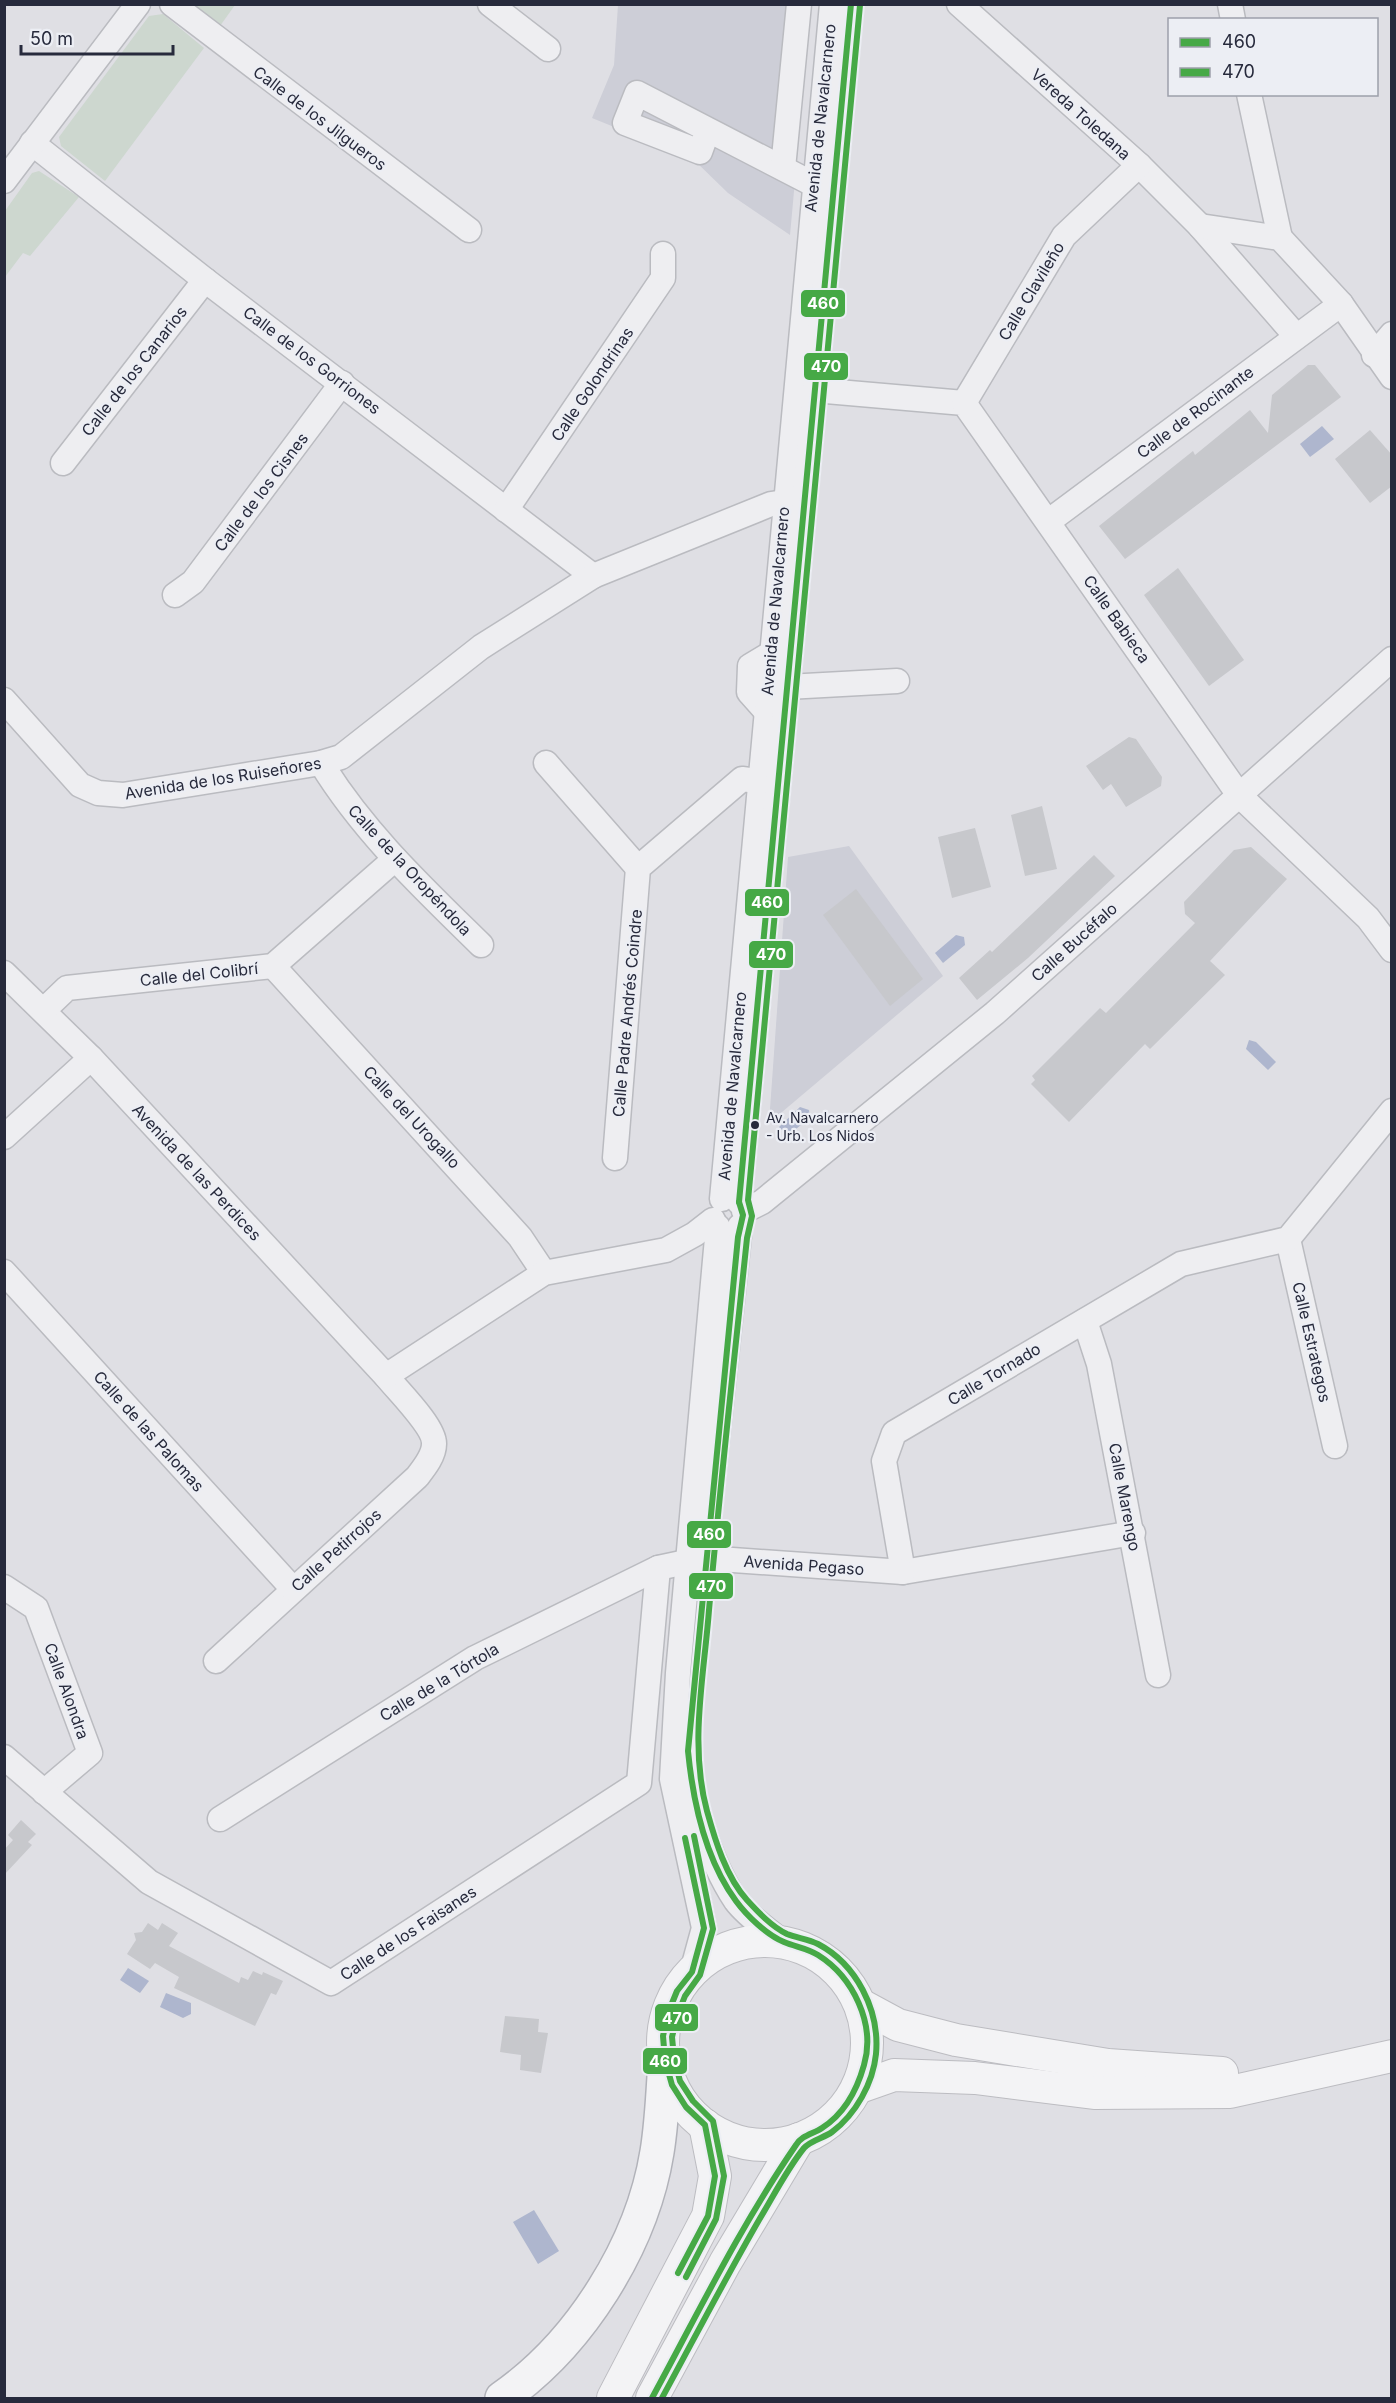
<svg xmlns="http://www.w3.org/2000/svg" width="1396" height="2403" font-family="Inter,sans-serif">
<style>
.built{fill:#cdced7}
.green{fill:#cdd7cf}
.water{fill:#aeb6ce}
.building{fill:#c7c8cc}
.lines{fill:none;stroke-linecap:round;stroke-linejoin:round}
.minor-casing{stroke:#babbc0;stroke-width:27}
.major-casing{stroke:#bcbcc1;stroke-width:34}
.highway-casing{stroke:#b1b2b9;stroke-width:36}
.minor{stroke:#eeeef1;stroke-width:24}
.major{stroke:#f3f3f5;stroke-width:32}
.highway{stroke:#f3f3f5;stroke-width:33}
.bus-1-casing{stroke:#eceef4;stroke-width:10}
.bus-2-casing{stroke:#eceef4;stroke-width:10}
.bus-1{stroke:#46a946;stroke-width:6}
.bus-2{stroke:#46a946;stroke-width:6}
.bus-dot{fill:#272a3c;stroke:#eceef4;stroke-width:2}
.labels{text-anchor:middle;stroke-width:4.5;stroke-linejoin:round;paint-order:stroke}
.bus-label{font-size:14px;fill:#272a3c;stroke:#eceef4;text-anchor:start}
.street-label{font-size:16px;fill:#272a3c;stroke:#eceef4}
.line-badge{stroke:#eceef4;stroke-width:2}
.badge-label{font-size:16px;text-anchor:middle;font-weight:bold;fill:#fff}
</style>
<rect width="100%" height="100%" fill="#dfdfe4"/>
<g class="built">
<path d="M618,5h193l-21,230 -62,-42 -35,-34 -101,-41 22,-53z"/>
<path d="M849,846l94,130 -174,147 19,-266z"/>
</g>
<g class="green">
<path d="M193,5h42l-15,21z"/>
<path d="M163,14l41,34 -99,133 -44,-35 -2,-9 90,-121z"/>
<path d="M39,171l40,26 -49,59 -7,-3 -18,24v-66l27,-38z"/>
</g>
<g class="water">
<path d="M1322,426l12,13 -24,18 -10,-13z"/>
<path d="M956,935l8,2 1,8 -22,18 -8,-10z"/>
<path d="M1249,1040l7,2 20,20 -8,8 -22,-21z"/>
<path d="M800,1107l9,3 1,7 -22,19 -9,-9z"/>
<path d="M128,1968l21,13 -9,12 -20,-13z"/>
<path d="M166,1993l25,10v11l-8,4 -23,-11z"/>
<path d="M534,2210l25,41 -21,13 -25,-42z"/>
</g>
<g class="building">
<path d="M1308,365h7l26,32 -216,162 -26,-33 94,-75 2,4 55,-45 18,23 4,-38z"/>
<path d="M1370,430l22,25v31l-22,17 -35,-44z"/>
<path d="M1178,568l66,92 -35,26 -65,-91z"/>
<path d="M1129,737l7,2 26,38 -1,9 -35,21 -15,-23 -8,6 -17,-24z"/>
<path d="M1042,806l15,63 -32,7 -14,-61z"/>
<path d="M975,828l16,59 -39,11 -14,-61z"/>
<path d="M1251,847l36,32 -77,82 15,14 -75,74 -5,-5 -76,78 -38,-38 4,-4 -3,-4 68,-68 6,5 89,-90 -10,-9 -1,-12 50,-52z"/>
<path d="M1094,855l21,21 -87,82 -51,42 -18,-22 31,-28 2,2z"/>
<path d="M856,889l67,90 -33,27 -67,-91z"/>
<path d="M21,1820l15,14 -8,8 4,3 -28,30v-25l9,-10 -5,-5z"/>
<path d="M148,1923l10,7 4,-7 16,10 -9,13 70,37 2,-6 7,3 5,-9 9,4 1,-3 20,9 -7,14 -5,-2 -16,33 -81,-38 5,-11 -24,-14 -5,6 -23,-15 9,-14 -2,-7 8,-1z"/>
<path d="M505,2016l34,3 -1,13 10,1 -7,40 -21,-3 1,-15 -21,-3z"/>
</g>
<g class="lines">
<defs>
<g id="minor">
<path d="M172,4l297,226"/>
<path d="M490,4l58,45"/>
<path d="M959,4l180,161 61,61 96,110"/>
<path d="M1230,4l3,16"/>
<path d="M1249,94l31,144"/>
<path d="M708,130l-8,22 -75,-29 12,-30 176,91"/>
<path d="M32,143l173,137 388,296"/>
<path d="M783,168l16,-164"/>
<path d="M4,181l134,-177"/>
<path d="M1200,226l80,12 61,66 51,73"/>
<path d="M1374,355l18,-21"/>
<path d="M803,389l161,14 275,392 129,123 24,32"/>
<path d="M964,403l100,-167 75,-71"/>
<path d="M63,463l142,-183"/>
<path d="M506,510l157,-232v-24"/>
<path d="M1049,521l292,-217"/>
<path d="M175,595l18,-13 149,-199"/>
<path d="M787,687l110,-6"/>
<path d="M4,700l76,85 18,8 25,2 198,-32 20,-6 140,-110 112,-71 178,-72 27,-4"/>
<path d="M765,710l-16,-18 1,-26 20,-12"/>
<path d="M321,763c43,70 102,125 160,182"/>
<path d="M546,763l92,105"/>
<path d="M273,966l247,271 24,36"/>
<path d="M4,973l87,85 295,318c11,14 49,51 48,68 0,12 -10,24 -17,33l-201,184"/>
<path d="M44,1010l23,-22 206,-22 122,-107"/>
<path d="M4,1137l87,-79"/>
<path d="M615,1158l23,-290 104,-89 31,4"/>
<path d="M722,1199l110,-1195"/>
<path d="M739,1202l112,-1198"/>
<path d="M744,1211l18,-9 233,-189 397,-354"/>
<path d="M1288,1239l47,207"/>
<path d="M4,1272l289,317"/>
<path d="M1085,1321l14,43 59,311"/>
<path d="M386,1376l158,-103 122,-23 29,-16 18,-14"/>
<path d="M707,1533l33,-307"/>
<path d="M1133,1533l-230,39 -19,-111 10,-28 287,-169 107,-25 104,-128"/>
<path d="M4,1587l32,21 54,145 -46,39"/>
<path d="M689,1738c-4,48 20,123 47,163 11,15 31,28 45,40"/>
<path d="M4,1757l145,125 182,101 308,-200 19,-215"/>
<path d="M220,1819l255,-161 183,-90 47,-10 198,14"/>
<path d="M692,1972l12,-44 -32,-149 6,-106 40,-446"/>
</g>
<g id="major">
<circle cx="765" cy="2043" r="102"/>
<path d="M861,2005l37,20 58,15 152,25 114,8"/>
<path d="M857,2088l37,-13 81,3 119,15 136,-1 162,-36"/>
<path d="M613,2398l95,-182 7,-40 -10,-51"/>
<path d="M652,2398l73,-135 74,-124"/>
</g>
<path id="highway" d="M502,2398c78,-54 140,-153 155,-246 5,-30 6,-61 8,-92"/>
</defs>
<use href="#minor" class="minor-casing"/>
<use href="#major" class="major-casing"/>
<use href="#highway" class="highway-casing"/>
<use href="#minor" class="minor"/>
<use href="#major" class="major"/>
<use href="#highway" class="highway"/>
<defs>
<g id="bus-1">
<path d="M739,1202l112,-1198"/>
<path d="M678,2273l30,-57 7,-40 -10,-51 -19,-18 -14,-22 -7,-25 -2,-24 5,-23 9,-22 15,-19 12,-44 -19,-90"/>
<path d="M652,2398c46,-85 89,-173 144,-253 6,-10 17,-11 26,-17 22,-14 35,-38 42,-63 12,-41 -11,-88 -46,-110 -11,-7 -22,-8 -34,-13 -17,-7 -37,-26 -48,-41 -31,-42 -43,-99 -48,-150l50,-514 5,-22 -4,-13"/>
</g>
<g id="bus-2">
<path d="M686,2277l30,-58 8,-43 -11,-55 -20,-20 -13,-20 -6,-23 -2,-21 5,-21 8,-20 15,-21 13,-46 -19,-93"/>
<path d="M662,2398c32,-59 63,-119 97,-178 14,-23 28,-51 45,-72 7,-8 20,-10 28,-16 24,-18 41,-49 44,-78 4,-44 -20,-90 -58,-110 -10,-5 -21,-6 -31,-10 -15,-7 -29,-22 -40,-34 -21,-23 -32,-60 -40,-89 -18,-66 -3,-135 2,-201 11,-124 25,-248 38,-372l5,-22 -4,-16 112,-1195"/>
</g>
</defs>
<use href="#bus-1" class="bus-1-casing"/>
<use href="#bus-2" class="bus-2-casing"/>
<use href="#bus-1" class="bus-1"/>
<use href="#bus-2" class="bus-2"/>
</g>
<circle class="bus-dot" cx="755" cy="1125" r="5"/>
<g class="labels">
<g class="bus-label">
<text x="766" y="1123">Av. Navalcarnero<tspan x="766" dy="18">- Urb. Los Nidos</tspan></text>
</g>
<g class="street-label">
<text transform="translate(1081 114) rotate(42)" y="6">Vereda Toledana</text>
<text transform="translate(320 118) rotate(37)" y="6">Calle de los Jilgueros</text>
<text transform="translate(820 118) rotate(-84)" y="6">Avenida de Navalcarnero</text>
<text transform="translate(1031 291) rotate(-59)" y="6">Calle Clavileño</text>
<text transform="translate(312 360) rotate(37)" y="6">Calle de los Gorriones</text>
<text transform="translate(134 371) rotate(-52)" y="6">Calle de los Canarios</text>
<text transform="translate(592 384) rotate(-56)" y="6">Calle Golondrinas</text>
<text transform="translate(1195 412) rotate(-37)" y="6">Calle de Rocinante</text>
<text transform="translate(261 492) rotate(-53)" y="6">Calle de los Cisnes</text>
<text transform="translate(775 601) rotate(-85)" y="6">Avenida de Navalcarnero</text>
<text transform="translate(1117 619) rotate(55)" y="6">Calle Babieca</text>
<text transform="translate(223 778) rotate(-9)" y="6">Avenida de los Ruiseñores</text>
<text transform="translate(410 870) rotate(47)" y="6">Calle de la Oropéndola</text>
<text transform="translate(1074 942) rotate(-42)" y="6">Calle Bucéfalo</text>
<text transform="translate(199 974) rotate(-6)" y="6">Calle del Colibrí</text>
<text transform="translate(627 1013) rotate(-85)" y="6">Calle Padre Andrés Coindre</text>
<text transform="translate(732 1086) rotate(-85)" y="6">Avenida de Navalcarnero</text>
<text transform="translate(412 1117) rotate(47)" y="6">Calle del Urogallo</text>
<text transform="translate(197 1172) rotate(47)" y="6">Avenida de las Perdices</text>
<text transform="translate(1312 1342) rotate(77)" y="6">Calle Estrategos</text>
<text transform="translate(994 1374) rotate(-31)" y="6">Calle Tornado</text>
<text transform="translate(149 1431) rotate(48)" y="6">Calle de las Palomas</text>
<text transform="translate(1125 1497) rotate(79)" y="6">Calle Marengo</text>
<text transform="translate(336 1550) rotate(-42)" y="6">Calle Petirrojos</text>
<text transform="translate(804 1565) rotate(4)" y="6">Avenida Pegaso</text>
<text transform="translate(439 1682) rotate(-31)" y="6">Calle de la Tórtola</text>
<text transform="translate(67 1691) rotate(70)" y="6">Calle Alondra</text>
<text transform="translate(408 1933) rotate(-33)" y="6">Calle de los Faisanes</text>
</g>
</g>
<g class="line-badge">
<rect x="800" y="289" width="46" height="29" rx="6" fill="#46a946"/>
<rect x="803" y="352" width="46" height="29" rx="6" fill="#46a946"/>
<rect x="744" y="888" width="46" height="29" rx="6" fill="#46a946"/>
<rect x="748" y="940" width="46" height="29" rx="6" fill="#46a946"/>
<rect x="686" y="1520" width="46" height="29" rx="6" fill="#46a946"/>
<rect x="688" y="1572" width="46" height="28" rx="6" fill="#46a946"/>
<rect x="654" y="2003" width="45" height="29" rx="6" fill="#46a946"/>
<rect x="642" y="2047" width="46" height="28" rx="6" fill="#46a946"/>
</g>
<g class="badge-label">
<text x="823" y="309">460</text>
<text x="826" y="372">470</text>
<text x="767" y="908">460</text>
<text x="771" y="960">470</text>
<text x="709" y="1540">460</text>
<text x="711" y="1592">470</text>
<text x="677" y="2024">470</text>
<text x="665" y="2067">460</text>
</g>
<rect width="1396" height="2403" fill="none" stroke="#272a3c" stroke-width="12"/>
<rect x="1168" y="18" width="210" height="78" fill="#eceef4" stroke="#9da0aa" stroke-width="1.5"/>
<rect x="1180" y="38" width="30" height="9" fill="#46a946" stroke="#9da0aa" stroke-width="1.5"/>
<text x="1222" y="48" font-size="18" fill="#272a3c">460</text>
<rect x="1180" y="68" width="30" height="9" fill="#46a946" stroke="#9da0aa" stroke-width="1.5"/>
<text x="1222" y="78" font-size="18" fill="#272a3c">470</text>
<path d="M21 45v9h152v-9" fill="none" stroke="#272a3c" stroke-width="3"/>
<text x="30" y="45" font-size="18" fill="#272a3c" stroke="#eceef4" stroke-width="4.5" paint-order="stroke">50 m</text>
</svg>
